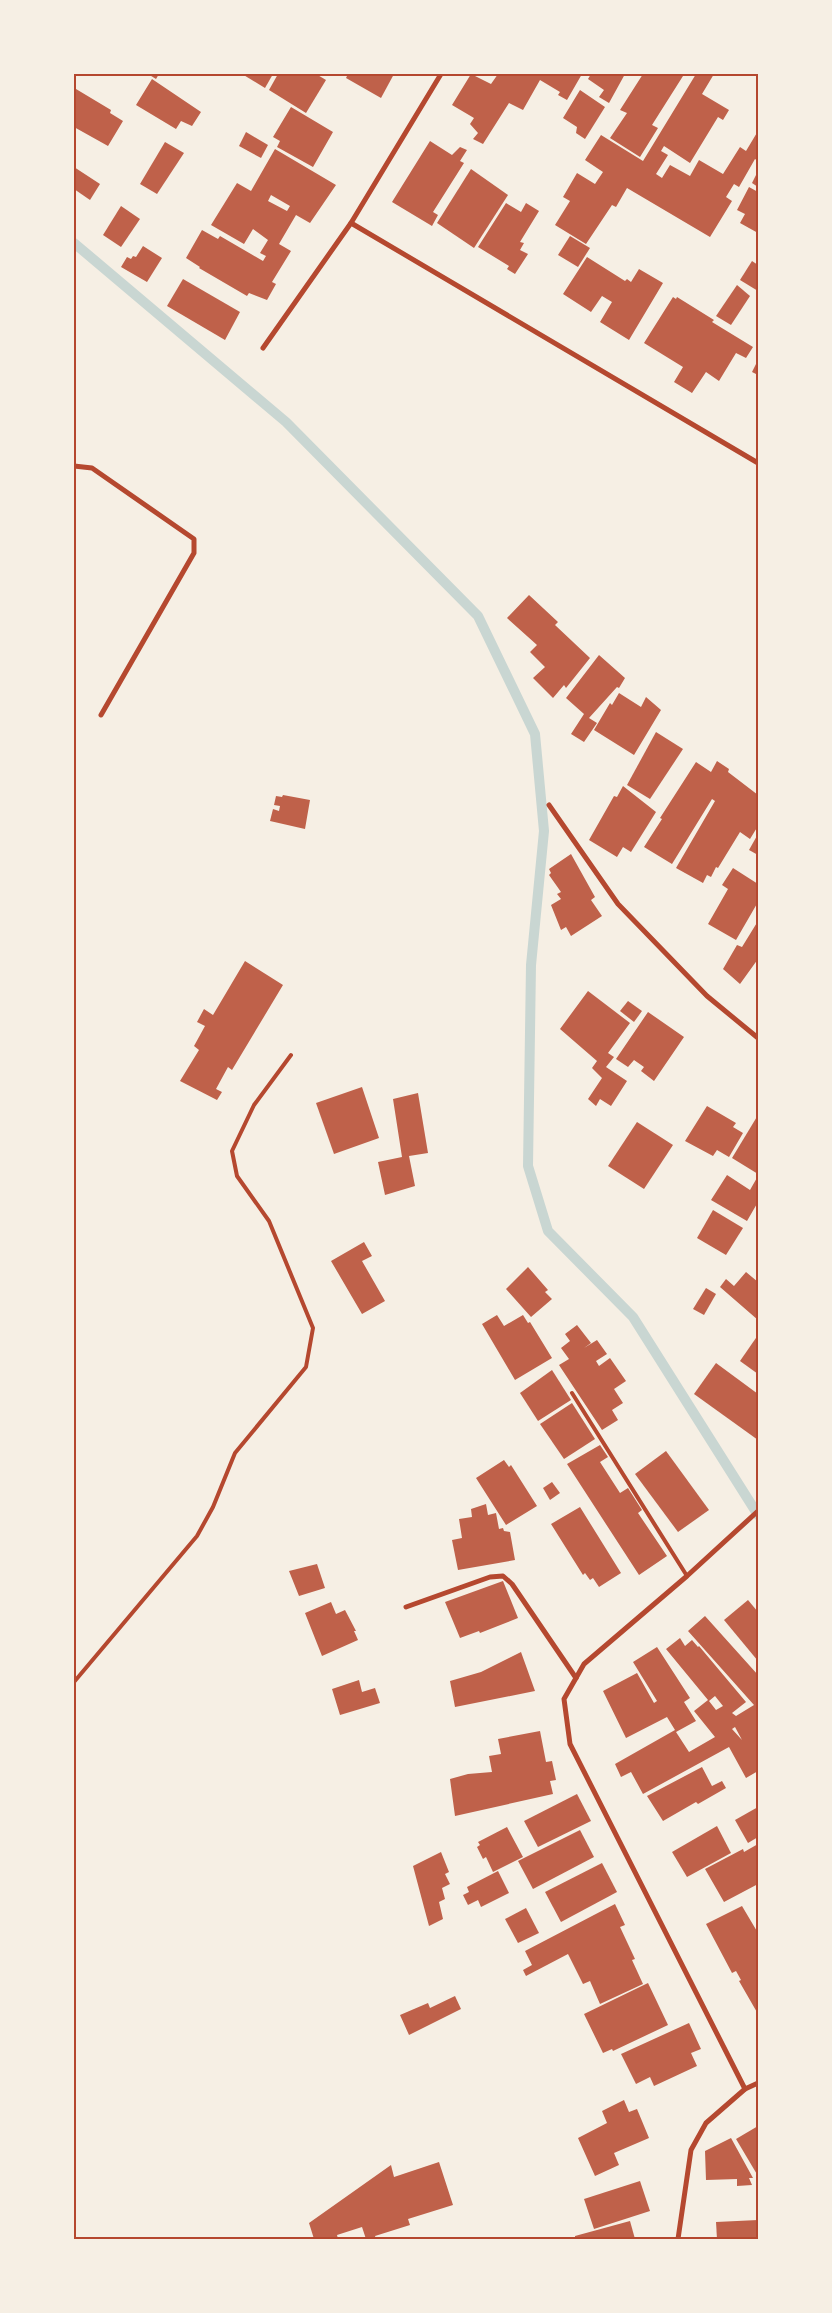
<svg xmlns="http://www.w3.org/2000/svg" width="832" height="2313" font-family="'Exo 2',sans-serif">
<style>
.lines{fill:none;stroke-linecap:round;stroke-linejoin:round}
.stream{stroke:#c9d6d2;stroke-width:10}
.building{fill:#bf614a;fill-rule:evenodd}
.service{stroke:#b5482f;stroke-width:4}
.minor{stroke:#b5482f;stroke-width:5}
.neatline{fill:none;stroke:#b5482f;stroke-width:2}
</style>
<rect width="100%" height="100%" fill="#f6efe4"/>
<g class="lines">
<path class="stream" d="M74,243l212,179 192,194 57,118 9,97 -13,134 -3,201 20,65 85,86 125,198"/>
</g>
<g class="building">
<path d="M148,74h11l-3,5z"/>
<path d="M242,74h31l-8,14z"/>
<path d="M278,74h38l10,6 -20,33 -37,-23z"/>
<path d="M348,74h46l-13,24 -35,-20z"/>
<path d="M471,74l20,10 7,-10h84l-15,26 -9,-5 2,-3 -20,-12 -17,30 -14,-7 -26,41 -10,-5 5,-6 -8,-9 4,-6 -22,-13z"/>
<path d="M591,74h34l-16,29 -10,-6 5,-7 -16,-11z"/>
<path d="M643,74h35l5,2 -31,49 6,3 -18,29 -30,-19 17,-25 -7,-3z"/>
<path d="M696,74h18l-12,20 27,16 -6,10 -5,-3 -28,46 -26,-17 -3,5 7,4 -12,19 6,4 8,-13 20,11 9,-16 24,14 17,-27 6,4 12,-20v30l-3,-2 -16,28 -5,-3 -8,13 6,4 -22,36 -83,-49 -11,19 -4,-2 -26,39 -31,-19 15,-24 -7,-4 14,-24 18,11 8,-12 -18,-12 16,-25 42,26z"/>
<path d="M152,79l49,33 -9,14 -11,-5 -5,8 -40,-24z"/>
<path d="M76,89l35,21 -1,3 13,8 -15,25 -34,-19v-34z"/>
<path d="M580,90l25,17 -20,32 -9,-6 1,-6 -14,-9z"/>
<path d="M291,107l42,25 -20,35 -36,-20 3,-6 -7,-4z"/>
<path d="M246,132l22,13 -7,13 -22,-12z"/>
<path d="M430,141l22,14 8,-8 7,3 -7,11 4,2 -31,49 5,3 -6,11 -40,-24z"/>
<path d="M165,142l19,11 -27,41 -17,-10z"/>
<path d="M275,149l61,36 -26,38 -14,-8 -17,29 12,7 -19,31 4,2 -9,16 -18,-7 -2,3 -48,-28 1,-1 -14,-9 16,-28 16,9 2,-3 43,25 3,-5 -6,-3 8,-13 -15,-11 -9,15 -33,-19 26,-42 14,8zM271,195l19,11 -3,5 -19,-10z"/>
<path d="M74,167l26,17 -10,16 -16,-11z"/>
<path d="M471,169l37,26 -34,53 -37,-25z"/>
<path d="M758,171v16l-6,-4z"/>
<path d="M749,187l9,5v41l-18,-10 5,-9 -8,-4z"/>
<path d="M506,203l15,9 5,-9 13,8 -19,31 4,1 -4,7 8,4 -13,20 -8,-5 2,-3 -31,-19z"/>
<path d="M121,206l19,13 -19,28 -18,-12z"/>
<path d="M570,236l20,12 -12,19 -20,-12z"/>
<path d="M143,246l19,12 -15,24 -26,-15 6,-10 4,2 2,-3 3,1z"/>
<path d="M587,257l38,24 2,-2 4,3 8,-13 24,14 -34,57 -29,-18 12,-20 -10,-6 -11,16 -28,-18z"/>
<path d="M752,261l6,4v26l-18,-11z"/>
<path d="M183,279l57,33 -15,28 -58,-34z"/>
<path d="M737,285l13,11 -19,29 -15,-9z"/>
<path d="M673,297l3,2 1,-2 37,23 -2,2 41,25 -7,11 -10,-5 -17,28 -13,-9 -14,21 -18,-11 9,-15 -39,-24z"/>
<path d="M758,360v15l-6,-3z"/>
<path d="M529,595l29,27 -3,3 35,33 -24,30 -2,-3 -11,13 -20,-20 12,-11 -15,-15 7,-7 -30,-27z"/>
<path d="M599,655l26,23 -6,10 -2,-1 -28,31 8,5 -13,19 -13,-8 13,-20 -18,-16z"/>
<path d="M619,693l22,14 5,-10 15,13 -27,45 -40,-25 16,-27 2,2z"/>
<path d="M656,732l27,17 -33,50 -23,-14z"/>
<path d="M717,761l12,8 -1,3 30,23v31l-8,13 -10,-7 -22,36 -2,-1 -5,10 -4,-2 -4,8 -27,-15 39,-67 -3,-2 -40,65 -28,-17 18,-28 -2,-1 36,-56 15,10z"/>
<path d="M623,786l33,26 -25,40 -8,-5 -6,10 -28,-17 25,-44 3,1z"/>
<path d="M283,795l27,5 -5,29 -35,-8 3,-12 6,2 1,-5 -6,-1 2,-9 6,1z"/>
<path d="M758,834v21l-9,-5z"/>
<path d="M571,854l24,43 -4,3 11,16 -31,20 -5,-9 -5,3 -10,-25 10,-6 -4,-5 4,-2 -12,-17 2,-2 -2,-4z"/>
<path d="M733,868l25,16v18l-22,38 -28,-16 20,-35 -6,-4z"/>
<path d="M758,921v38l-18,25 -17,-15 14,-24 5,2z"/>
<path d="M245,961l38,24 -51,85 -4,-3 -12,22 6,3 -5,8 -37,-19 19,-31 -5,-4 11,-20 -8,-4 7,-13 9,6z"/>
<path d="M588,991l42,32 -22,30 6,4 -8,10 21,14 -16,25 -11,-7 -4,7 -8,-7 14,-21 -10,-10 5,-7 -37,-32z"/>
<path d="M628,1001l14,10 -8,11 -14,-11z"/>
<path d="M648,1012l36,25 -30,44 -13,-10 3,-4 -10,-7 -6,7 -12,-8z"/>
<path d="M362,1087l17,51 -45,16 -18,-51z"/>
<path d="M418,1093l10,60 -19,3 6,30 -30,9 -7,-33 24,-5 -9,-58z"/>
<path d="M707,1106l29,17 -3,4 10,6 -14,24 -12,-7 -4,6 -28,-15z"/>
<path d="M758,1115v59l-26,-16z"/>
<path d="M637,1122l36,23 -29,44 -36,-23z"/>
<path d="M727,1175l23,15 8,-14v26l-11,19 -36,-21z"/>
<path d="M713,1210l30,18 -17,27 -29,-17z"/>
<path d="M364,1242l8,14 -10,5 23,40 -23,13 -31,-53z"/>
<path d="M528,1267l20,23 -3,2 7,7 -21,18 -25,-28z"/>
<path d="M746,1272l12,10v38l-38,-33 6,-8 8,7z"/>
<path d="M706,1288l10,6 -12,21 -11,-6z"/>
<path d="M497,1315l7,11 19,-11 5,8 2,-1 22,36 -37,22 -33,-56z"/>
<path d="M577,1325l14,18 -7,5 13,-8 10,14 -11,7 3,5 11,-8 16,23 -12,8 9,14 -11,7 6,10 -16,10 -43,-65 10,-6 -8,-11 9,-7 -5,-7z"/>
<path d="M758,1335v39l-18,-13z"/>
<path d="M716,1363l42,31v46l-64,-46z"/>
<path d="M552,1370l19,30 -33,21 -18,-28z"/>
<path d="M572,1403l23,36 -31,20 -24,-35z"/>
<path d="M600,1445l8,12 -8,5 20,31 8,-5 14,22 -4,3 29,43 -28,19 -72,-111z"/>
<path d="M666,1451l43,59 -31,22 -43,-58z"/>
<path d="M504,1460l5,7 2,-2 26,41 -31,19 -30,-47z"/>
<path d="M552,1482l8,11 -10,7 -7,-12z"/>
<path d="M486,1504l2,11 8,-2 3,16 4,-1 1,3 6,1 5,28 -57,10 -6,-30 10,-2 -3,-19 13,-2 -1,-8z"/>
<path d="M580,1507l41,66 -22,14 -6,-9 -3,2 -5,-7 -2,2 -32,-51z"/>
<path d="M317,1564l8,24 -26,8 -10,-25z"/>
<path d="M503,1581l15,37 -38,15 -1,-2 -19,7 -15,-36z"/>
<path d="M748,1600l10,12v49l-34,-41z"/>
<path d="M331,1602l5,12 9,-4 11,21h-2l4,9 -36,16 -17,-43z"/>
<path d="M705,1616l53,59v96l-12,7 -17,-31 -86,47 -12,-22 -10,5 -6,-13 60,-34 -8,-13 -41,21 -23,-47 34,-18 17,30 3,-2 -24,-39 24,-15 33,51 -6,4 12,19 -20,11 13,20 26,-15 -21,-26 14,-11 -42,-51 14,-11 5,8 7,-6 6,7 1,-1 47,56 -14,11 4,3 18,-11 -66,-74zM715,1696l8,10 -7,4 -7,-9zM735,1727l7,13 -10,-11z"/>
<path d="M521,1652l14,39 -80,16 -5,-26 31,-9z"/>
<path d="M359,1680l3,12 13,-4 5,15 -40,12 -8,-26z"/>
<path d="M540,1731l6,31 6,-1 4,19 -6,1 3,13 -98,22 -5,-37 18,-5 24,-2 -3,-16 12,-2 -3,-15z"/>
<path d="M702,1767l10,19 10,-5 4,7 -28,16 -2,-2 -33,19 -16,-25z"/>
<path d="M577,1794l14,27 -53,26 -14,-26z"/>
<path d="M758,1807v30l-10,6 -13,-23z"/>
<path d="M717,1826l14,27 -44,24 -15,-25z"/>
<path d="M507,1827l16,30 -30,15 -7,-15 -3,2 -6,-12 3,-2 -2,-3z"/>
<path d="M580,1830l14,27 -61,32 -15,-28z"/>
<path d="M758,1844v40l-34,18 -19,-33 38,-20 1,3z"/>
<path d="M441,1852l8,20 -4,2 5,10 -8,4 3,11 -6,3 4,17 -14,7 -16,-60z"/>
<path d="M602,1863l15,29 -56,30 -16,-30z"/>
<path d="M498,1871l11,22 -28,14 -3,-7 -10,5 -5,-10 6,-3 -2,-5z"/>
<path d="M615,1904l10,21 -5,2 15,32 -3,1 11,24 -43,20 -10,-23 -7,3 -15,-30 -42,22 -3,-6 9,-5 -7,-14z"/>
<path d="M742,1906l16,27v81l-19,-33 2,-1 -5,-9 -4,2 -26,-49z"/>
<path d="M526,1908l13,25 -21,10 -13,-24z"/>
<path d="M648,1983l20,42 -55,26 -1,-2 -9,4 -19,-39z"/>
<path d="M455,1996l6,13 -52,26 -9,-20 28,-12 2,5z"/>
<path d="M689,2023l12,26 -10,4 6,13 -43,20 -4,-9 -14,7 -15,-30z"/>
<path d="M624,2100l5,12 8,-3 12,29 -35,15 5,12 -24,11 -17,-38 29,-15 -5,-12z"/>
<path d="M758,2126v50l-22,-37z"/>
<path d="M731,2138l22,40h-4l3,7 -15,1v-7l-31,1 -1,-29z"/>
<path d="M439,2162l14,43 -45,14 2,6 -35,11 1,3h-10l-4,-12 -25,8 1,4h-24l-5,-16 82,-58 3,12z"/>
<path d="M640,2181l10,30 -56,18 -10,-30z"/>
<path d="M758,2220v19h-41l-1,-17z"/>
<path d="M630,2221l5,18h-60v-3z"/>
</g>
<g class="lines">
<g class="service">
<path d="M572,1393l115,183"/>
<path d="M74,1682l123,-146 16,-29 22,-54 71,-86 7,-39 -44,-107 -32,-45 -5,-25 22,-46 37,-50"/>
</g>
<g class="minor">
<path d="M351,223l407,240"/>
<path d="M263,348l88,-125 90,-149"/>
<path d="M74,466l18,2 102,71v14l-93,162"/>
<path d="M549,805l69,99 89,92 51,42"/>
<path d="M406,1607l84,-30 13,-1 9,8 64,94"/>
<path d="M745,2089l-175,-345 -6,-45 20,-35 103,-88 71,-65"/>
<path d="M678,2239l13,-89 15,-27 39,-34 13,-6"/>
</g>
</g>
<rect width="832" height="2313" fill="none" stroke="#f6efe4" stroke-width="150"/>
<rect x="75" y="75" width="682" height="2163" class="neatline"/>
</svg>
